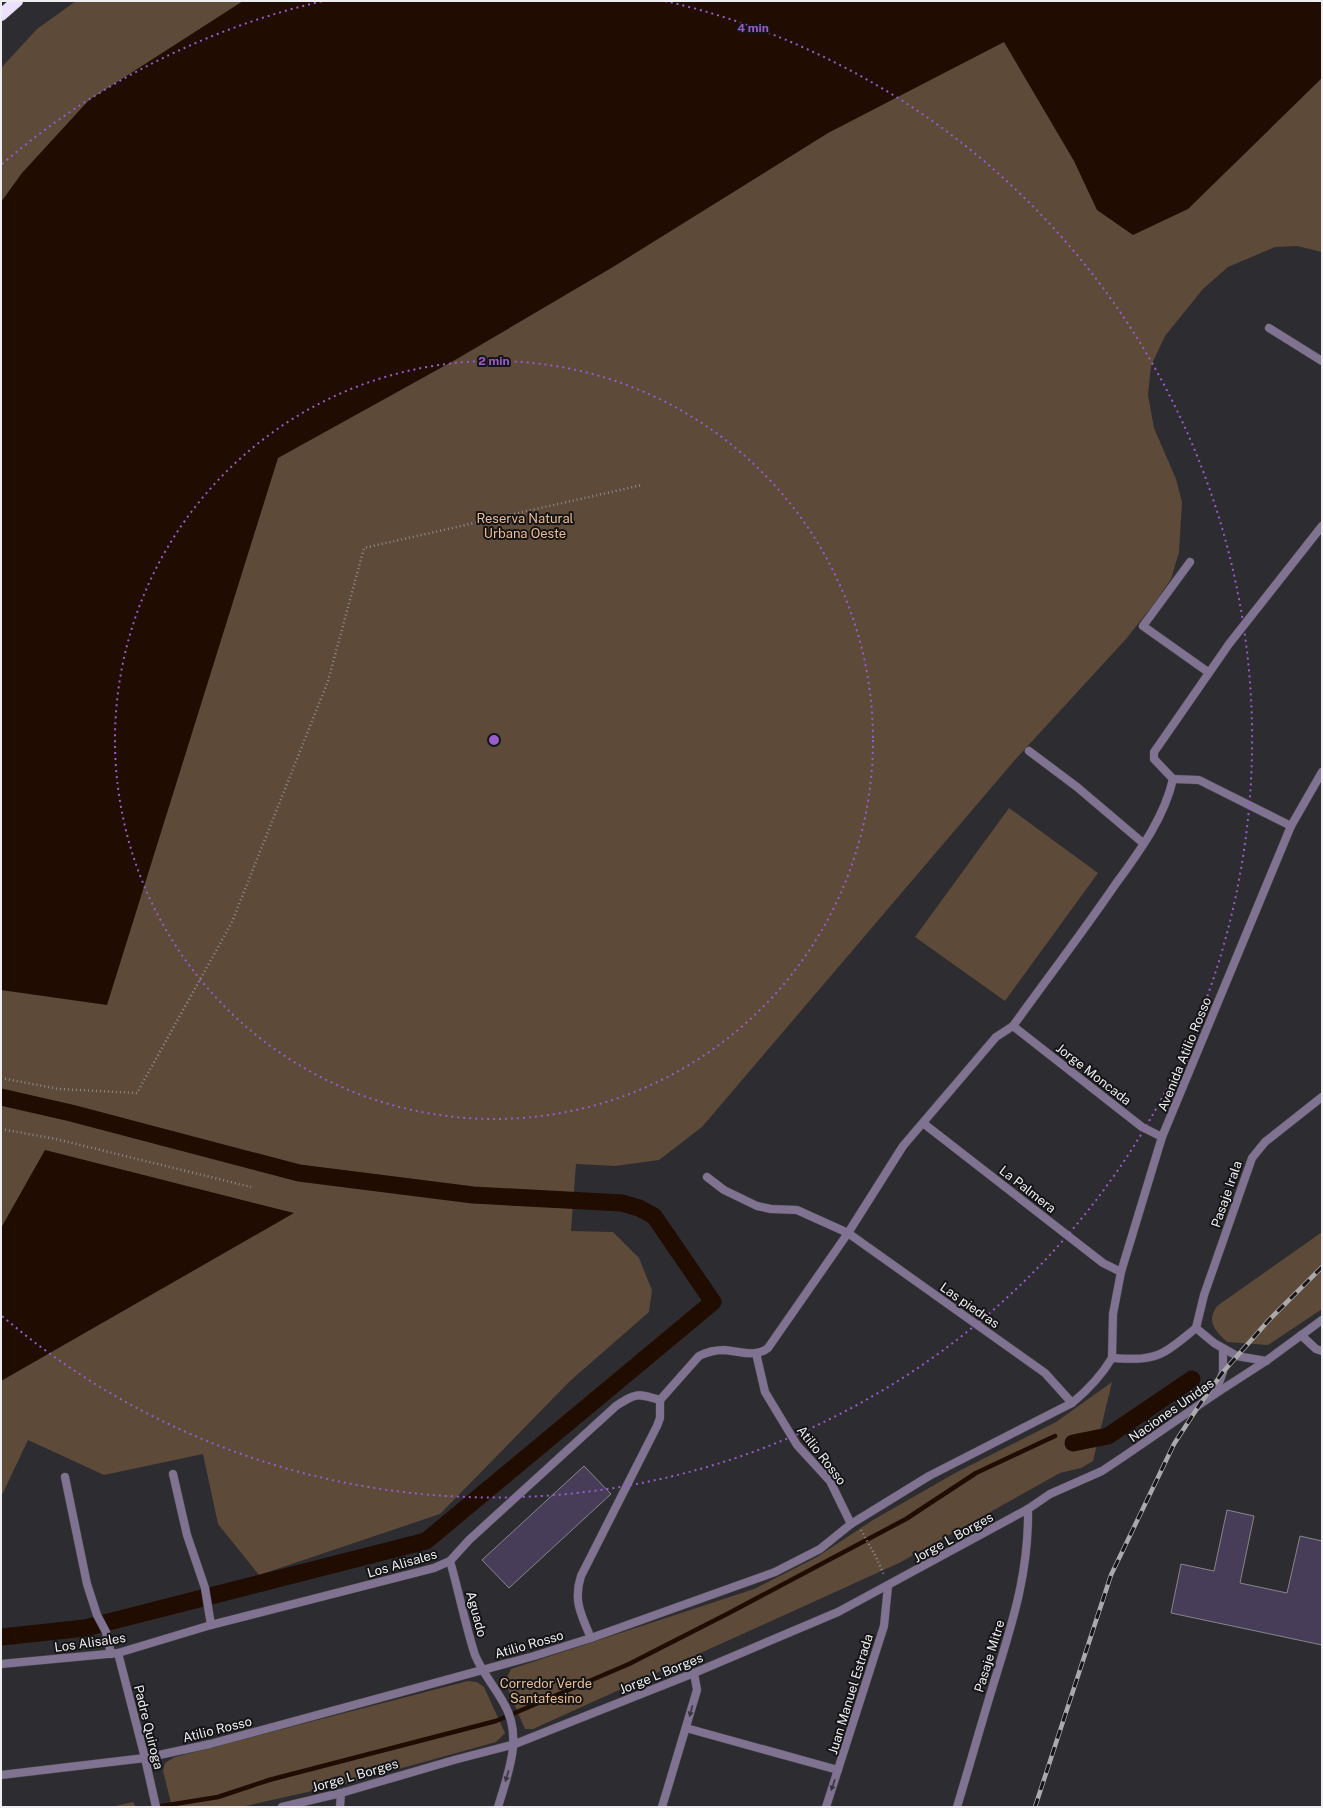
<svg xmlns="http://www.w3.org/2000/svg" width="1323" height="1808" font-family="'Public Sans',sans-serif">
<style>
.green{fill:#5d4a39}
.water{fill:#200c00}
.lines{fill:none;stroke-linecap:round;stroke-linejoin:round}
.stream{stroke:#200c00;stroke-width:4.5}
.canal{stroke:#200c00;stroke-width:17}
.building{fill:#483d59;stroke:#87858a}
.service-casing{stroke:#48474b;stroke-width:9}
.minor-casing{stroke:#48474b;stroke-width:9}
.motorway-casing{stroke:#48474b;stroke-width:13}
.path{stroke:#8d8c8f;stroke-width:2.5;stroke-dasharray:1 3;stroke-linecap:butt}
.service{stroke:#807392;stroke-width:8}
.minor{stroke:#807392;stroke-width:8}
.motorway{stroke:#ece0ff;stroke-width:12}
.rail-casing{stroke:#aaa9ac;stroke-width:4.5}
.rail{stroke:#151416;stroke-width:3;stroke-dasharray:9;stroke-linecap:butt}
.oneway{fill:#3a3541}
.ring{fill:none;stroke:#985ccb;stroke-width:2;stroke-dasharray:2 4}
.labels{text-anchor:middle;stroke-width:4;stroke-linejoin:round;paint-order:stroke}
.park-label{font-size:13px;fill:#eabc90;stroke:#151416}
.street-label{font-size:13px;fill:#eeedf0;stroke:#151416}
.centre{fill:#985ccb;stroke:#151416;stroke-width:2}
.ring-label{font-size:12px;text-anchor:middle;font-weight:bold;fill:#985ccb;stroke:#151416;stroke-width:4;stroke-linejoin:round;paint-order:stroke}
</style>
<rect width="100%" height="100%" fill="#2d2c30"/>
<g class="green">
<path d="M76,1h1246v251l-25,-6 -22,1 -47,20 -25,22 -38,47 -14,30 -3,29 6,33 22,51 6,23 -3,50 -8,27 -18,26 -27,34 -112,122 -312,366 -43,33 -44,6 -39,-2 -5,67 42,1 26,26 13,32 -3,22 -79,69 -130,133 -181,61 -41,-51 -15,-70 -99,21 -76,-35 -27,57v-1429l36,-39z"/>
<path d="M1009,808l89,65 -93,128 -90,-64z"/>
<path d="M1322,1232v77l-54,36 -41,-3c-12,-12 -21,-20 -10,-36z"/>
<path d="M1112,1382l-19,79 -12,7 -21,5 -161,90 -366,166h-8l-16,-37 -3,-13 5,-10 243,-80 63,-32 56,-37 84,-48 99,-50z"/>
<path d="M468,1681l9,1 7,5 21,46 -9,9 -148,41 -107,24h-69l-9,-36 2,-8 10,-6z"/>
<path d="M133,1802l3,5h-28h3z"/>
</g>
<g class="water">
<path d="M243,1h1079v77l-134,131 -55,26 -36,-25 -23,-49 -70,-119 -176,91 -215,134 -158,93 -177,98 -171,547 -106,-15v-788l21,-29 67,-73z"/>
<path d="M45,1150l249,63 -293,168v-153z"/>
</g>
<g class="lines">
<path class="stream" d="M156,1807l62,-10 51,-17 227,-59 133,-57 100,-51 177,-94 70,-46 79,-37"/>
<g class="canal">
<path d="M1,1097l70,16 228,60 174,22 149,8 17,5 15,8 59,86 -287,239 -341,87 -84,9"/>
<path d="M1073,1443l35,-7 84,-57"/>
</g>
</g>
<g class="building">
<path d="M584,1466l27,28 -102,94 -27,-28z"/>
<path d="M1227,1510l27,6 -14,67 47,10 13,-57 22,5v104l-151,-32 10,-49 33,7z"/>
</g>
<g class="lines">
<defs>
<g id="service">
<path d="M707,1177l17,13 33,16 14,3 26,1 51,23"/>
<path d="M173,1474l14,61 18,53 6,37"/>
<path d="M65,1477l22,107 10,31 9,17 5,22"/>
<path d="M686,1728l152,42"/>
</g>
<g id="minor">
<path d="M1269,328l53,33"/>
<path d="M1190,562l-47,64 65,46"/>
<path d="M1029,751l48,36 66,56"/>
<path d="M1173,779l-19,-20v-7l5,-7 70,-101 93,-118"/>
<path d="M1173,779l26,1 92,46"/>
<path d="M1013,1026l129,101 20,10"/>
<path d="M923,1123l180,140 18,9"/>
<path d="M848,1233l197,140 27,30"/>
<path d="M1196,1328l8,-33 48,-137 13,-16 57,-45"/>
<path d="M1196,1328l18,15 23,13 29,5"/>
<path d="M1301,1335l15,14 6,2"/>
<path d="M1112,1358l1,-44 8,-42 41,-135 129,-311 31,-54"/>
<path d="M1112,1358c17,1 36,3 52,-6 11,-6 22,-16 32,-24"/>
<path d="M1215,1394l8,-22v-23"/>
<path d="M851,1524l78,-48 143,-73c16,-13 29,-27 40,-45"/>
<path d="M450,1561c9,31 15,63 25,94 7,17 19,31 28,47 21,34 5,71 -5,105"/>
<path d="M591,1638c-10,-23 -18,-38 -10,-62l76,-150 3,-8v-18"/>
<path d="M118,1653l27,105 11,49"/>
<path d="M1,1664l117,-11 93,-28 223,-57 16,-7 19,-21 147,-134c20,-13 21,-13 44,-6l39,-44c8,-4 16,-6 25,-6 14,1 32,8 44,-2l80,-115 55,-87 93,-109 17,-11c34,-47 69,-93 102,-141 23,-32 49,-66 58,-106"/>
<path d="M1,1775l144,-17 65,-14 324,-88 57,-18 184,-66 45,-23 31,-25 -21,-43 -33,-36 -32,-53 -9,-39"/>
<path d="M282,1807l59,-14 113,-33 61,-16 179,-71 144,-61 190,-103 22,-15 52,-23 21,-14 92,-63 51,-33 56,-41"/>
<path d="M340,1807l1,-14"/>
<path d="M662,1807l35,-117 -3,-17"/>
<path d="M826,1807l58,-181 4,-40"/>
<path d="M957,1807c13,-43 25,-86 38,-128 18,-58 34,-108 33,-170"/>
</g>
<path id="motorway" d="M1,15l16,-14"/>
</defs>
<use href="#service" class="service-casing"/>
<use href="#minor" class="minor-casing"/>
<use href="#motorway" class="motorway-casing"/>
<g class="path">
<path d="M1,1078l58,11 78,4 95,-171 96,-241 36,-133 278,-63"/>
<path d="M1,1129l55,10 195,48"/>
<path d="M861,1530l15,27 8,18"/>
</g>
<use href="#service" class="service"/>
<use href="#minor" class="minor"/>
<use href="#motorway" class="motorway"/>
<defs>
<path id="rail" d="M1035,1807l76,-232 63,-131 26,-40 23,-32 46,-52 53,-53"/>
</defs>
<use href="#rail" class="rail-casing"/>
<use href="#rail" class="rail"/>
</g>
<defs><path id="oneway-solid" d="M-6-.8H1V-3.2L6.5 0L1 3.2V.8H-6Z"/></defs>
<g class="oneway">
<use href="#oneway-solid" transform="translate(691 1711) rotate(106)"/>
<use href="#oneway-solid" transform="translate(507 1776) rotate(107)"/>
<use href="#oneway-solid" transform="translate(833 1785) rotate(109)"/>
</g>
<g class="ring">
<circle cx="494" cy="740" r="379"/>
<path d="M2 164A758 758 0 0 1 323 1M665 1A758 758 0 1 1 2 1316"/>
</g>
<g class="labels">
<g class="park-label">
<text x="525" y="523">Reserva Natural<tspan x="525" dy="15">Urbana Oeste</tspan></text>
<text x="546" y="1688">Corredor Verde<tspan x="546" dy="15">Santafesino</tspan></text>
</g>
<g class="street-label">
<text transform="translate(1184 1054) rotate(-68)" y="5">Avenida Atilio Rosso</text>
<text transform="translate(1094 1074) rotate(38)" y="5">Jorge Moncada</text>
<text transform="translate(1028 1189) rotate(38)" y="5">La Palmera</text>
<text transform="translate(1226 1194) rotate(-71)" y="5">Pasaje Irala</text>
<text transform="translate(970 1305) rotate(35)" y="5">Las piedras</text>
<text transform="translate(1171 1410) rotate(-35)" y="5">Naciones Unidas</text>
<text transform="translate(822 1455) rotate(52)" y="5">Atilio Rosso</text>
<text transform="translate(953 1537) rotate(-29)" y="5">Jorge L Borges</text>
<text transform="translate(402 1563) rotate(-16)" y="5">Los Alisales</text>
<text transform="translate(477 1614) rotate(75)" y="5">Aguado</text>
<text transform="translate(90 1642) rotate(-8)" y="5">Los Alisales</text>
<text transform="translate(529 1644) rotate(-16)" y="5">Atilio Rosso</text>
<text transform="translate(989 1656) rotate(-73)" y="5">Pasaje Mitre</text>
<text transform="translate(661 1673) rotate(-22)" y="5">Jorge L Borges</text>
<text transform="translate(850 1694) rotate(-73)" y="5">Juan Manuel Estrada</text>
<text transform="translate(149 1727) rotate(76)" y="5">Padre Quiroga</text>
<text transform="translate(217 1729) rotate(-14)" y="5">Atilio Rosso</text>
<text transform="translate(355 1775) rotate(-16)" y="5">Jorge L Borges</text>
</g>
</g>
<circle cx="494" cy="740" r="6" class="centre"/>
<g class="ring-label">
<text x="753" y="32">4 min</text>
<text x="494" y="365">2 min</text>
</g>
<rect width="1323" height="1808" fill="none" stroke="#eeedf0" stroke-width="4"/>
</svg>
